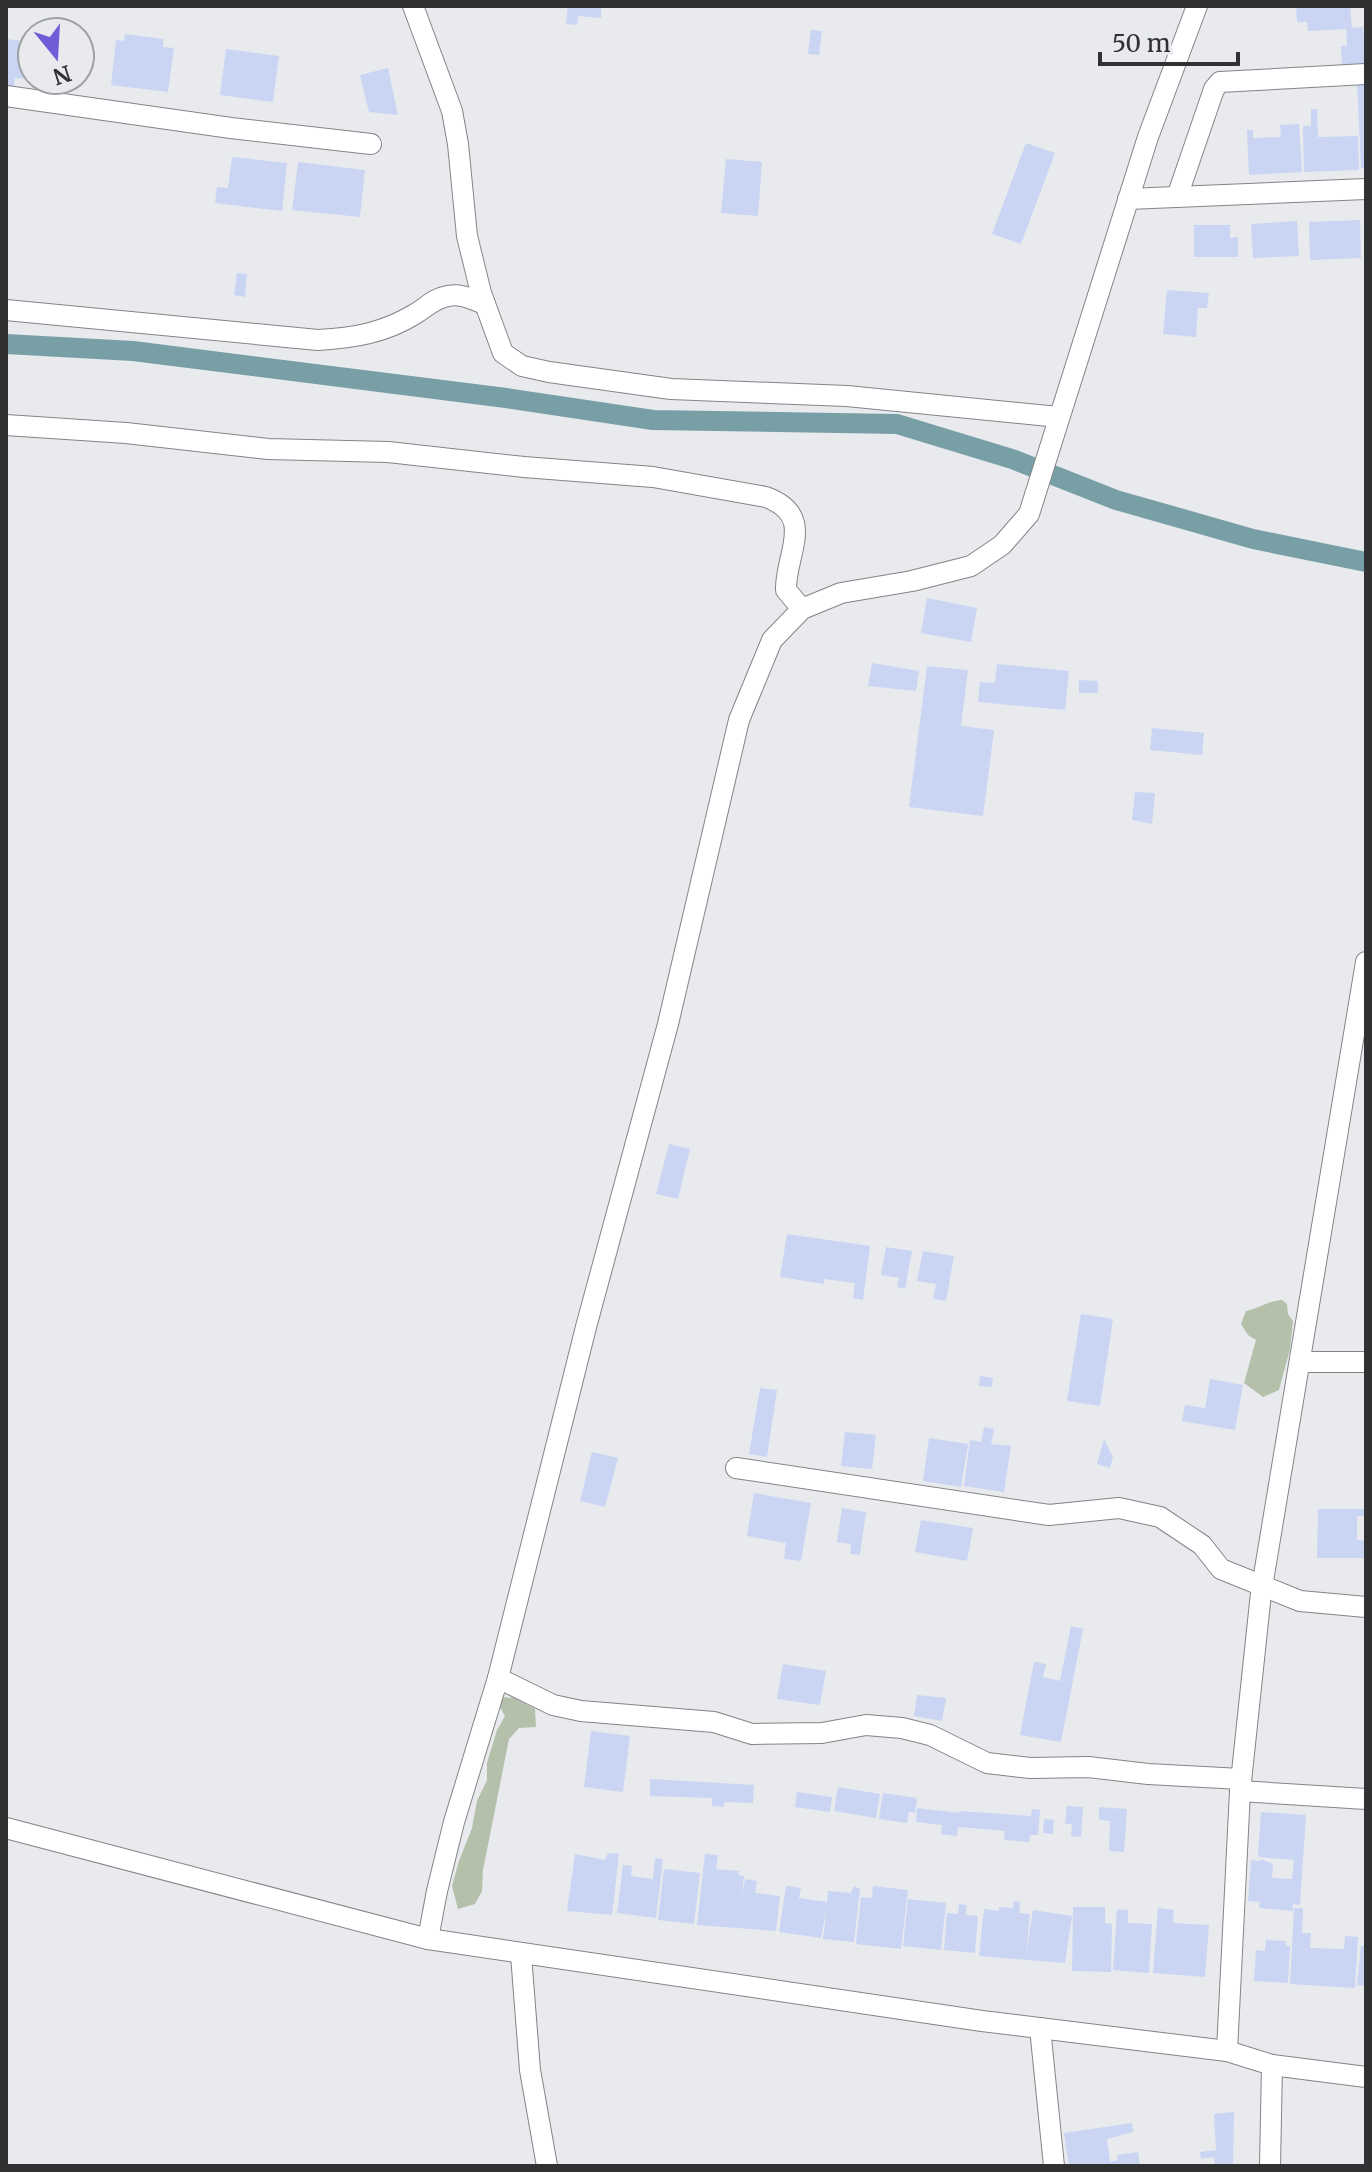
<svg xmlns="http://www.w3.org/2000/svg" width="1372" height="2172" font-family="Merriweather,serif">
<style>
.green{fill:#b4c0a9}
.lines{fill:none;stroke-linecap:round;stroke-linejoin:round}
.canal{stroke:#799fa6;stroke-width:20}
.building{fill:#c9d5f3}
.minor-casing{stroke:#838488;stroke-width:22}
.minor{stroke:#fff;stroke-width:20}
</style>
<rect width="100%" height="100%" fill="#e8eaee"/>
<g class="green">
<path d="M1282,1300l5,4 1,10 5,7 -3,28 -11,41 -16,7 -19,-14 12,-43 -8,-5 -7,-11 5,-13c14,-3 22,-10 36,-11z"/>
<path d="M503,1697l11,1 21,11 1,18 -17,1 -10,11 -26,131 -1,21 -7,13 -17,5 -6,-23 7,-25 13,-33 5,-27 10,-21v-17l10,-33 8,-14 -5,-9z"/>
</g>
<g class="lines">
<path class="canal" d="M6,344l127,7 373,47 147,22 244,4 115,35 104,41 137,39 113,23"/>
</g>
<g class="building">
<path d="M568,6h33v12l-23,-2 -1,9 -11,-1z"/>
<path d="M1296,6h54l2,22 11,-1 3,39 -24,1 -1,-21h6l-1,-17 -38,2 -1,-9h-10z"/>
<path d="M811,30l11,1 -3,24 -11,-1z"/>
<path d="M125,34l38,5v8l11,1 -6,44 -57,-7 5,-45 8,1z"/>
<path d="M6,39l26,3v37l-17,-1 -1,9 -8,-1z"/>
<path d="M226,49l53,7 -6,46 -53,-7z"/>
<path d="M388,68l10,47 -29,-3 -9,-37z"/>
<path d="M1357,82h9v86h-5z"/>
<path d="M1311,109h6l1,28 40,-1 1,34 -55,2 -1,-46h8z"/>
<path d="M1299,124l3,48 -53,3 -2,-45h6v8l28,-1 -1,-12z"/>
<path d="M1026,143l29,10 -34,91 -29,-10z"/>
<path d="M232,157l55,6 -5,48 -67,-8 2,-16 11,1z"/>
<path d="M726,159l36,3 -4,54 -37,-3z"/>
<path d="M298,162l67,8 -5,47 -68,-7z"/>
<path d="M1360,220l1,38 -51,2 -1,-38z"/>
<path d="M1297,221l2,35 -46,2 -2,-34z"/>
<path d="M1194,225h36v13l8,-1v20h-44z"/>
<path d="M237,273l10,1 -2,23 -11,-2z"/>
<path d="M1167,290l42,3 -2,15h-9l-2,29 -33,-3z"/>
<path d="M927,598l50,10 -6,34 -50,-9z"/>
<path d="M872,663l47,8 -3,20 -48,-5z"/>
<path d="M997,664l72,7 -4,39 -87,-8 2,-20 15,1z"/>
<path d="M927,666l41,4 -7,56 33,4 -11,86 -74,-9z"/>
<path d="M1079,680l19,1v12h-19z"/>
<path d="M1152,728l52,5 -2,22 -52,-5z"/>
<path d="M1135,792l20,1 -3,31 -20,-4z"/>
<path d="M669,1144l21,5 -12,50 -22,-5z"/>
<path d="M787,1234l83,12 -7,54 -10,-2 2,-15 -31,-4v5l-44,-7z"/>
<path d="M886,1247l26,4 -7,38 -8,-2 2,-9 -18,-3z"/>
<path d="M923,1251l31,5 -8,45 -13,-2 3,-15 -19,-3z"/>
<path d="M1081,1314l32,5 -13,87 -33,-5z"/>
<path d="M980,1376l13,2 -1,9 -13,-1z"/>
<path d="M1210,1379l33,6 -8,45 -53,-9 3,-16 20,3z"/>
<path d="M760,1388l17,2 -10,67 -18,-3z"/>
<path d="M984,1427l10,2 -3,15 20,2 -7,46 -40,-6 6,-46 11,2z"/>
<path d="M845,1432l31,3 -4,34 -31,-3z"/>
<path d="M929,1438l39,6 -7,43 -38,-6z"/>
<path d="M1104,1439l9,18 -3,11 -13,-4z"/>
<path d="M592,1452l26,6 -13,49 -25,-6z"/>
<path d="M754,1493l57,10 -10,58 -17,-2 2,-16 -39,-7z"/>
<path d="M842,1508l24,4 -6,43 -10,-1 1,-10 -14,-2z"/>
<path d="M1318,1509h48v7h-9v24l9,1v17h-49z"/>
<path d="M921,1520l52,8 -6,33 -52,-9z"/>
<path d="M1071,1626l12,3 -22,113 -41,-7 14,-73 12,2 -3,13 17,4z"/>
<path d="M783,1664l43,7 -6,34 -43,-6z"/>
<path d="M917,1695l29,3 -4,23 -28,-5z"/>
<path d="M591,1731l39,5 -7,56 -39,-5z"/>
<path d="M650,1779l104,6 -1,18 -29,-1v5l-12,-1v-8l-62,-2z"/>
<path d="M838,1787l42,7 -4,24 -42,-7z"/>
<path d="M797,1792l35,5 -2,15 -35,-5z"/>
<path d="M883,1793l34,5 -2,15 -6,-1 -2,11 -28,-4z"/>
<path d="M1067,1806l16,1 -2,30 -10,-1 1,-12h-7z"/>
<path d="M1099,1807l28,2 -3,43 -15,-1 1,-30 -11,-1z"/>
<path d="M917,1808l43,5 -1,-2 72,5 1,-7 8,1 -2,25h-8l-1,7 -25,-2 1,-9 -47,-4 -1,9 -16,-2 1,-9 -26,-3z"/>
<path d="M1261,1812l45,3 -6,90 -7,-1v7l-34,-3 1,-6 -12,-1 3,-41 9,1 1,-2 12,5 -1,14 20,1 2,-19 -36,-3z"/>
<path d="M1044,1819l10,1 -1,14 -10,-1z"/>
<path d="M608,1853l11,1 -7,61 -45,-4 8,-57 30,6z"/>
<path d="M705,1854l13,1 -2,14 23,2v4l5,1 -3,24 4,-21 12,2 -2,12 25,3 -4,35 -79,-6z"/>
<path d="M655,1858l8,1 -7,59 -39,-5 6,-48 9,1 -1,10 22,3z"/>
<path d="M664,1869l36,4 -6,51 -36,-4z"/>
<path d="M786,1886l15,2 -2,10 28,4 1,-11 23,2 3,-7 6,3 -6,53 -31,-3 4,-33 -6,32 -42,-6z"/>
<path d="M873,1886l35,4 -7,59 -45,-5 5,-47 11,1z"/>
<path d="M908,1899l38,4 -5,47 -38,-4z"/>
<path d="M1014,1901l6,1 -1,11 11,1 -4,40 7,-44 39,6 -7,47 -86,-7 5,-47 15,2v-4l14,1z"/>
<path d="M959,1904l8,1 -1,10 12,1 -3,37 -31,-3 3,-37 11,1z"/>
<path d="M1073,1907h32v16l7,1 -1,48 -39,-1z"/>
<path d="M1158,1908l16,2 -1,13 36,2 -4,52 -52,-4z"/>
<path d="M1294,1908h9l-1,25h9l-1,15 34,1 1,-13 13,1 -3,51 -65,-4z"/>
<path d="M1117,1909l11,1v13l24,1 -3,49 -36,-3z"/>
<path d="M1266,1940l20,1v5h4l-2,37 -34,-2 2,-31 9,1z"/>
<path d="M1361,1946h3l2,40 -9,-1z"/>
<path d="M1234,2112l-1,54h-18l-1,-9 -13,2 -1,-7 16,-2 -2,-36z"/>
<path d="M1132,2123l1,9 -26,7 3,23 8,-2 -1,-5 21,-3 2,14h-71l-5,-33z"/>
</g>
<g class="lines">
<defs>
<g id="minor">
<path d="M413,6l39,105 6,33 9,92 14,57 22,60 19,13 27,6 122,17 176,7 212,21"/>
<path d="M6,96l225,32 140,16"/>
<path d="M1177,197l37,-108 6,-7 146,-8"/>
<path d="M1128,199l238,-10"/>
<path d="M6,310l312,30c36,-2 66,-7 97,-26 12,-7 19,-16 33,-18 13,-3 25,4 37,8"/>
<path d="M6,425l120,8 142,16 120,3 136,15 129,10 113,20c51,19 19,57 20,93l16,19"/>
<path d="M1300,1362h66"/>
<path d="M736,1468l313,47 70,-7 41,9 42,28 19,24 79,32 66,6"/>
<path d="M498,1678l55,27 28,6 133,11 38,12 70,-1 44,-8 36,3 28,7 57,28 43,5 58,-1 60,7 93,5"/>
<path d="M1240,1791l126,8"/>
<path d="M6,1828l422,111 554,82 245,30 45,14 94,12"/>
<path d="M428,1939l9,-48 17,-69 44,-144 88,-351 82,-303 71,-304 33,-80 30,-31 39,-16 71,-12 59,-15 31,-21 27,-31 119,-377 49,-131"/>
<path d="M521,1955l9,115 17,96"/>
<path d="M1040,2028l14,138"/>
<path d="M1227,2051l13,-260 21,-198 105,-631"/>
<path d="M1270,2166l2,-101"/>
</g>
</defs>
<use href="#minor" class="minor-casing"/>
<use href="#minor" class="minor"/>
</g>
<rect width="1372" height="2172" fill="none" stroke="#303133" stroke-width="16"/>
<g transform="translate(56 56) rotate(162)"><circle r="38" fill="#e8eaee" stroke="#9ea0a3" stroke-width="2"/>
<path d="M0-6L14 30L0 20L-14 30Z" fill="#6f5dd7"/>
<text y="-12" font-size="22" font-weight="bold" text-anchor="middle" fill="#303133">N</text>
</g>
<path d="M1100 52v12h138v-12" fill="none" stroke="#303133" stroke-width="4"/>
<text x="1112" y="52" font-size="24" fill="#303133" stroke="#e8eaee" stroke-width="6" paint-order="stroke">50 m</text>
</svg>
